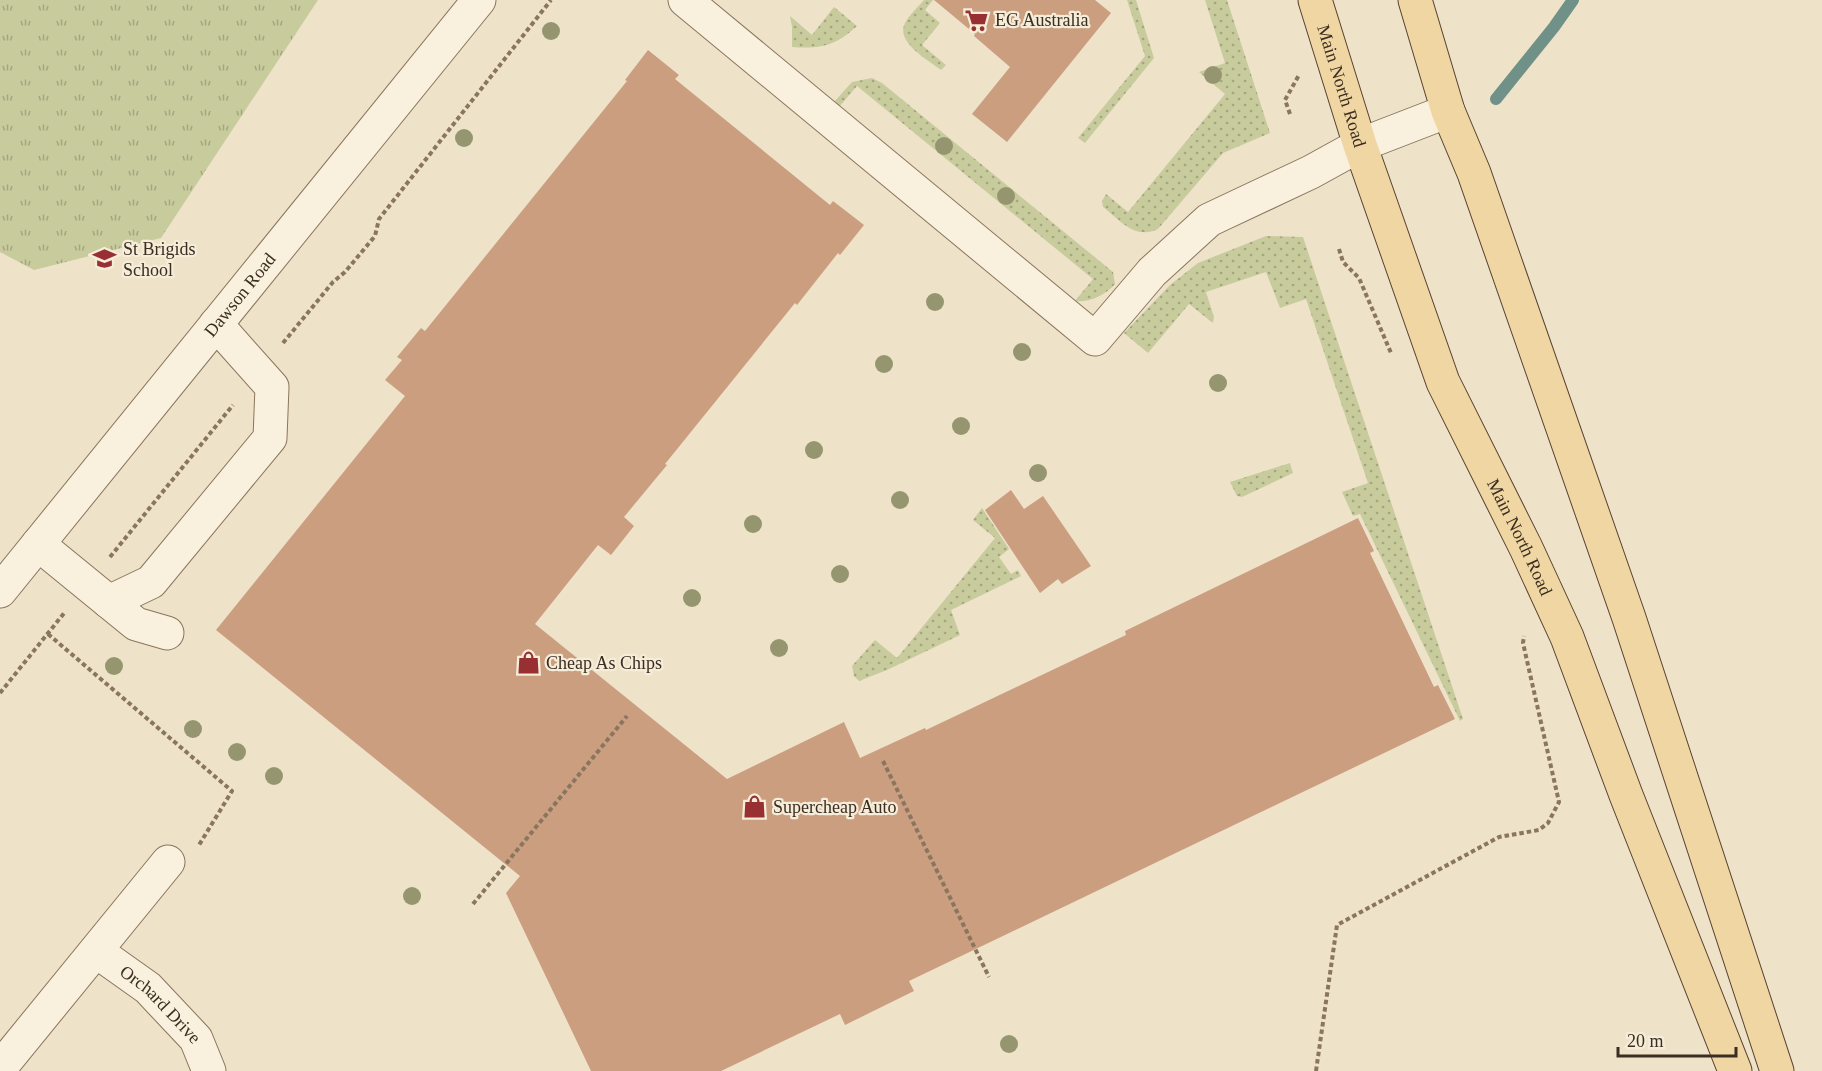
<svg xmlns="http://www.w3.org/2000/svg" width="1822" height="1071" font-family="'Times New Roman',serif">
<style>
.grass{fill:url(#grass-dots)}
.park{fill:url(#park-tufts)}
.lines{fill:none;stroke-linecap:round;stroke-linejoin:round}
.stream{stroke:#709188;stroke-width:12}
.building{fill:#cb9e80}
.minor-casing{stroke:#8a755e;stroke-width:35}
.major-casing{stroke:#594332;stroke-width:35}
.path{stroke:#8a755e;stroke-width:4;stroke-dasharray:4.5 3;stroke-linecap:butt}
.minor{stroke:#f9f0dd;stroke-width:33}
.major{stroke:#efd6a3;stroke-width:33}
.tree{fill:#959670}
.labels{text-anchor:middle;stroke-width:4.5;stroke-linejoin:round;paint-order:stroke}
.poi-label{font-size:18px;fill:#3b2d21;stroke:#f6edd9;text-anchor:start}
.street-label{font-size:18px;fill:#3b2d21;stroke:#f6edd9}
</style>
<defs>
<pattern id="grass-dots" width="8" height="8" patternUnits="userSpaceOnUse" patternTransform="scale(1.5)"><rect width="8" height="8" fill="#c8cc9d"/><path d="M2 2h.1M6 6h.1" fill="none" stroke="#a4a680" stroke-width="1.8" stroke-linecap="round"/></pattern>
<pattern id="park-tufts" width="24" height="20" patternUnits="userSpaceOnUse" patternTransform="scale(1.5)"><rect width="24" height="20" fill="#c8cc9d"/><path d="M3 7l-1-3M5 7V3M7 7l1-3M15 17l-1-3M17 17v-4M19 17l1-3" fill="none" stroke="#a4a680"/></pattern>
</defs>
<rect width="100%" height="100%" fill="#eee2c9"/>
<g class="grass">
<path d="M924,0h9l-8,10 15,13 -18,22 24,20 -5,5c-13,-10 -46,-28 -36,-47 4,-8 13,-16 19,-23z"/>
<path d="M1127,0h9l18,58 -69,85 -7,-5 67,-82z"/>
<path d="M1205,0h22l43,133 -47,20 -65,76c-23,11 -37,-8 -55,-22l-1,-6 4,-7 22,18 97,-118 -26,-22 26,-9z"/>
<path d="M834,7l23,19c-22,20 -36,23 -65,21v-20l-2,-11 22,19z"/>
<path d="M872,78l10,5 231,189 2,12c-9,11 -26,19 -40,17l18,-22 -236,-193 -18,21 -5,-5 18,-20z"/>
<path d="M1266,236l37,1 160,482 -3,2 -100,-207 -7,2 -11,-24 26,-9 -62,-184 -26,9 -14,-36 -60,20 8,25 -1,6 -24,-19 -41,49 -24,-20 46,-48 28,-22z"/>
<path d="M1290,463l3,10 -51,24 -5,-1 -7,-14z"/>
<path d="M982,508l27,41 -10,8 12,17 7,-4 3,6 -70,34 9,25 -73,35 -28,11 -5,-5 -2,-10 23,-26 22,18 98,-120 -22,-18z"/>
</g>
<path class="park" d="M0,0h318l-157,238 -127,32 -34,-18z"/>
<g class="lines">
<path class="stream" d="M1496,99l58,-72 19,-27"/>
</g>
<g class="building">
<path d="M934,0h161l16,13 -104,129 -35,-28 38,-47 -36,-31 1,-2z"/>
<path d="M648,50l31,25 -4,4 155,126 3,-4 31,24 -24,30 -2,-2 -41,52 -2,-2 -130,161 2,1 -43,52 10,9 -23,29 -13,-10 -63,79 192,155 117,-57 16,36 65,-30 1,2 200,-95 -1,-4 233,-113 16,33 -4,2 64,134 4,-2 17,34 -546,262 5,10 -69,34 -5,-11 -119,57h-130l-85,-178 14,-17 -304,-246 189,-234 -20,-16 17,-20 -5,-3 24,-29 4,3 202,-250 -2,-1z"/>
<path d="M1011,490l13,19 19,-13 48,70 -29,18 -4,-5 -18,14 -55,-83z"/>
</g>
<g class="lines">
<defs>
<g id="minor">
<path d="M685,0l410,339 57,-67 57,-52 102,-48 49,-27 88,-34"/>
<path d="M38,544l71,58 42,-20 119,-144 2,-51 -56,-63"/>
<path id="s1" d="M0,591l479,-591"/>
<path d="M109,602l27,22 31,9"/>
<path id="s2" d="M96,951l52,37 48,51 13,32"/>
<path d="M0,1068l168,-206"/>
</g>
<g id="major">
<path id="s3" d="M1315,0l45,145 83,237 83,166 41,89 59,158 109,276"/>
<path d="M1415,0l33,111 26,62 155,445 148,453"/>
</g>
</defs>
<use href="#minor" class="minor-casing"/>
<use href="#major" class="major-casing"/>
<g class="path">
<path d="M1290,114l-5,-14 14,-25"/>
<path d="M1339,249l4,13 16,16 32,75"/>
<path d="M283,343l50,-61 12,-10 30,-36 4,-17 172,-219"/>
<path d="M110,557l123,-152"/>
<path d="M48,634l184,157 -33,54"/>
<path d="M0,693l65,-81"/>
<path d="M883,761l106,216"/>
<path d="M473,904l154,-188"/>
<path d="M1316,1071l21,-146 162,-88 40,-7 9,-7 11,-21 -36,-159 1,-7"/>
</g>
<use href="#minor" class="minor"/>
<use href="#major" class="major"/>
</g>
<g class="tree">
<circle cx="551" cy="31" r="9"/>
<circle cx="1213" cy="75" r="9"/>
<circle cx="464" cy="138" r="9"/>
<circle cx="944" cy="146" r="9"/>
<circle cx="1006" cy="196" r="9"/>
<circle cx="935" cy="302" r="9"/>
<circle cx="1022" cy="352" r="9"/>
<circle cx="884" cy="364" r="9"/>
<circle cx="1218" cy="383" r="9"/>
<circle cx="961" cy="426" r="9"/>
<circle cx="814" cy="450" r="9"/>
<circle cx="1038" cy="473" r="9"/>
<circle cx="900" cy="500" r="9"/>
<circle cx="753" cy="524" r="9"/>
<circle cx="840" cy="574" r="9"/>
<circle cx="692" cy="598" r="9"/>
<circle cx="779" cy="648" r="9"/>
<circle cx="114" cy="666" r="9"/>
<circle cx="193" cy="729" r="9"/>
<circle cx="237" cy="752" r="9"/>
<circle cx="274" cy="776" r="9"/>
<circle cx="412" cy="896" r="9"/>
<circle cx="1009" cy="1044" r="9"/>
</g>
<defs>
<symbol id="supermarket-bare" viewBox="-9 -9 18 18"><path d="M-6-5.5h2.5l.6 2H6L4.5 2H-2.5L-4.4-4H-6ZM-1.5 3.2a1.3 1.3 0 1 0 .1 0ZM3 3.2a1.3 1.3 0 1 0 .1 0Z" fill="#982f32" stroke="#f6edd9" stroke-width="2.5" paint-order="stroke"/></symbol>
<symbol id="school-bare" viewBox="-9 -9 18 18"><path d="M0-5L7-2L0 1L-7-2ZM-4 1L0 2.5L4 1V4Q0 6-4 4Z" fill="#982f32" stroke="#f6edd9" stroke-width="2.5" paint-order="stroke"/></symbol>
<symbol id="shop-bare" viewBox="-9 -9 18 18"><path d="M-5-2.5h2.3a2.7 3.5 0 0 1 5.4 0H5L5.5 6h-11ZM-1.5-2.5h3a1.5 2.3 0 0 0-3 0Z" fill="#982f32" stroke="#f6edd9" stroke-width="2.5" paint-order="stroke"/></symbol>
</defs>
<g fill-rule="evenodd">
<use href="#supermarket-bare" x="960" y="4" width="33" height="33"/>
<use href="#school-bare" x="88" y="242" width="33" height="33"/>
<use href="#shop-bare" x="512" y="646" width="33" height="33"/>
<use href="#shop-bare" x="738" y="790" width="33" height="33"/>
</g>
<g class="labels">
<g class="poi-label">
<text x="995" y="26">EG Australia</text>
<text x="123" y="255">St Brigids<tspan x="123" dy="21">School</tspan></text>
<text x="546" y="669">Cheap As Chips</text>
<text x="773" y="813">Supercheap Auto</text>
</g>
<g class="street-label">
<text dy="6" stroke="none"><textPath href="#s3" startOffset="90">Main North Road</textPath></text>
<text dy="6" stroke="none"><textPath href="#s1" startOffset="381">Dawson Road</textPath></text>
<text dy="6" stroke="none"><textPath href="#s3" startOffset="576">Main North Road</textPath></text>
<text dy="6" stroke="none"><textPath href="#s2" startOffset="84">Orchard Drive</textPath></text>
</g>
</g>
<path d="M1618 1047v9h118v-9" fill="none" stroke="#3b2d21" stroke-width="3"/>
<text x="1627" y="1047" font-size="18" fill="#3b2d21" stroke="#f6edd9" stroke-width="4.5" paint-order="stroke">20 m</text>
</svg>
